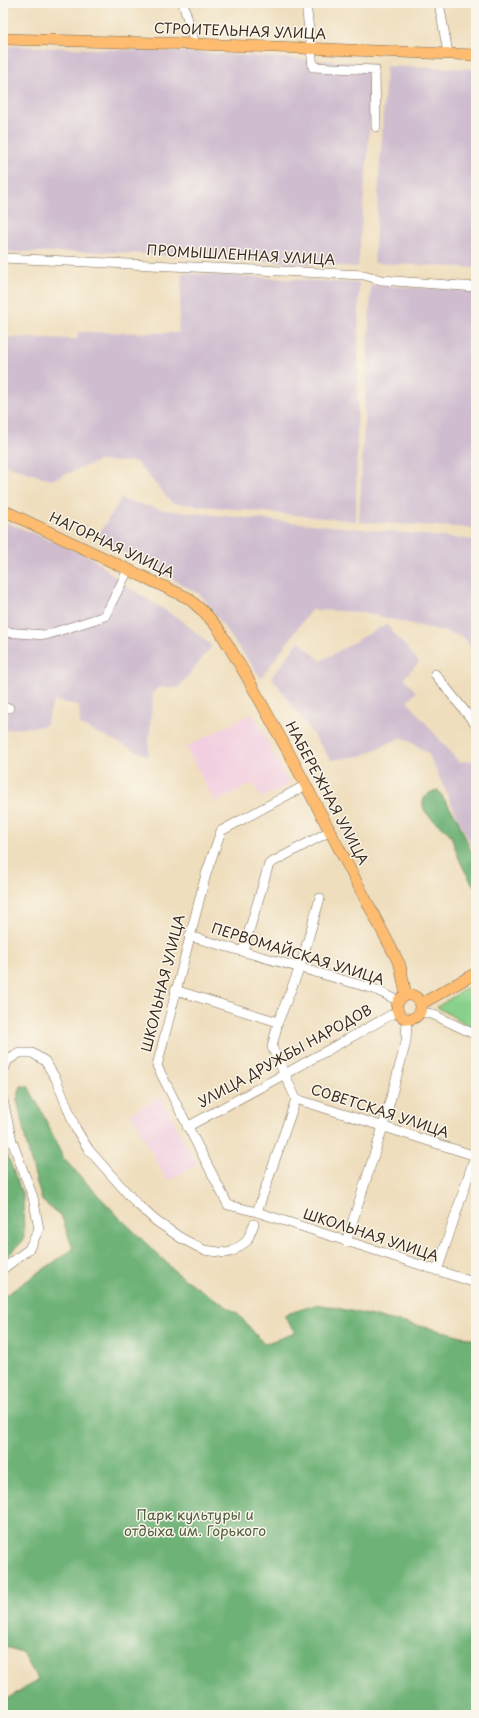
<svg xmlns="http://www.w3.org/2000/svg" width="479" height="1718" font-family="'Playpen Sans',sans-serif">
<style>
.built{fill:#f2cfe0}
.industrial{fill:#cfbdcf}
.green{fill:#88d08b;stroke:#627d54}
.forest{fill:#6eb277;stroke:#546e4a}
.lines{fill:none;stroke-linecap:round;stroke-linejoin:round}
.minor-casing{stroke:#7a6956;stroke-width:10}
.major-casing{stroke:#7a6956;stroke-width:12}
.minor{stroke:#fff;stroke-width:9}
.major{stroke:#fdbc70;stroke-width:11}
.labels{text-anchor:middle;stroke-width:3;stroke-linejoin:round;paint-order:stroke}
.street-label{font-size:14px;fill:#3b2a1e;stroke:#fbf7ec}
.park-label{font-size:14px;fill:#525c3f;stroke:#fbf7ec}
</style>
<rect width="100%" height="100%" fill="#fbf7ec"/>
<filter id="ink" filterUnits="userSpaceOnUse"><feTurbulence type="fractalNoise" baseFrequency=".025" numOctaves="2"/><feDisplacementMap in="SourceGraphic" scale="8" xChannelSelector="R" yChannelSelector="G"/><feConvolveMatrix kernelMatrix="1 2 1 2 8 2 1 2 1" color-interpolation-filters="sRGB"/></filter>
<filter id="wash" filterUnits="userSpaceOnUse"><feTurbulence type="fractalNoise" baseFrequency=".012" numOctaves="4" result="noise"/><feDisplacementMap in="SourceGraphic" scale="16" xChannelSelector="R" yChannelSelector="G"/><feGaussianBlur stdDeviation="0.9" result="paint"/><feColorMatrix in="noise" values="0 0 0 0 0 0 0 0 0 0 0 0 0 0 0 0 0 1.4 0 .05"/><feComposite in="paint" operator="in"/></filter>
<g filter="url(#wash)">
<rect width="100%" height="100%" fill="#efdebd"/>
<g class="built">
<path d="M253,713l36,71 -28,14 -8,-15 -38,20 -29,-56z"/>
<path d="M161,1097l36,68 -30,16 -36,-68z"/>
</g>
<g class="industrial">
<path d="M3,46l190,6 182,12 -17,203 -245,-15h-110z"/>
<path d="M386,66l90,3v199l-102,-5z"/>
<path d="M182,273l177,10 -3,238 -184,-18 -36,-41 -38,-1 -47,19 -48,-16v-127l74,2 1,-7 100,1z"/>
<path d="M371,285l105,6v237l-117,-6z"/>
<path d="M121,499l43,11 312,30v113l-14,-17 -101,-24 -50,-2 -50,68 -60,-83 -104,-58z"/>
<path d="M3,521l88,36 35,29 55,34 31,26 -34,42 -20,-1 -5,6 -5,63 -68,-31 -1,-20 -25,-4 -9,25 -42,4z"/>
<path d="M386,624l33,38 -15,16 12,14 -9,9 52,61 17,-2v97l-48,-104 -26,-16 -41,19 -30,4 -59,-83 27,-36 22,20z"/>
</g>
<path class="green" d="M476,982v48l-39,-23z"/>
<g class="forest">
<path d="M438,790l19,28 19,45v26c-8,-11 -14,-23 -19,-35 -2,-6 -4,-13 -6,-18 -4,-9 -37,-23 -26,-39 4,-4 7,-6 13,-7z"/>
<path d="M21,1086h7l16,30 19,42 56,59 61,59 58,38 26,30 31,-11 -11,-18 34,-11 129,28 29,8v375h-473v-14l35,-21 -16,-28 -19,-6v-349l70,-48 -12,-34 -19,-14 -15,-54 -10,-48z"/>
<path d="M5,1149l18,47 1,44 -21,20v-110z"/>
</g>
</g>
<g filter="url(#ink)">
<g class="lines">
<defs>
<g id="minor">
<path d="M183,3l12,41"/>
<path d="M306,3l7,64 62,3 1,57"/>
<path d="M439,3l9,50"/>
<path d="M3,258l361,17 17,5 95,7"/>
<path d="M3,632l43,3 59,-19 23,-46"/>
<path d="M435,674l41,51"/>
<path d="M3,708h6"/>
<path d="M306,785l-85,46 -15,43 -49,192 71,139 29,7 219,71"/>
<path d="M320,898l-20,69 -22,55 -6,25 24,52 180,57"/>
<path d="M189,936l185,53 25,12"/>
<path d="M243,951l26,-87 61,-33"/>
<path d="M175,990l103,32"/>
<path d="M420,1012l12,2 44,21"/>
<path d="M3,1074l4,-13 12,-8h13l13,8 11,18 20,50 13,21 47,53 20,18 25,17 23,12 22,3 7,-2 14,-10 7,-17"/>
<path d="M3,1100l9,41 21,56 6,32 -10,20 -26,20"/>
<path d="M187,1127l98,-53 113,-63"/>
<path d="M257,1212l39,-113"/>
<path d="M346,1242l37,-115 23,-85 1,-23"/>
<path d="M437,1271l39,-118"/>
</g>
<g id="major">
<path d="M3,39l192,5 281,11"/>
<path d="M3,510l185,88 17,15 13,15 29,49 43,78 98,187 12,23 6,30"/>
<circle cx="409" cy="1007" r="12"/>
<path d="M421,1004l55,-31"/>
</g>
</defs>
<use href="#minor" class="minor-casing"/>
<use href="#major" class="major-casing"/>
<use href="#minor" class="minor"/>
<use href="#major" class="major"/>
</g>
</g>
<g class="labels">
<g class="street-label">
<text transform="translate(240 31) rotate(2)" y="5">СТРОИТЕЛЬНАЯ УЛИЦА</text>
<text transform="translate(241 255) rotate(3)" y="5">ПРОМЫШЛЕННАЯ УЛИЦА</text>
<text transform="translate(112 545) rotate(25)" y="5">НАГОРНАЯ УЛИЦА</text>
<text transform="translate(327 793) rotate(62)" y="5">НАБЕРЕЖНАЯ УЛИЦА</text>
<text transform="translate(298 954) rotate(17)" y="5">ПЕРВОМАЙСКАЯ УЛИЦА</text>
<text transform="translate(163 983) rotate(-76)" y="5">ШКОЛЬНАЯ УЛИЦА</text>
<text transform="translate(285 1056) rotate(-29)" y="5">УЛИЦА ДРУЖБЫ НАРОДОВ</text>
<text transform="translate(380 1111) rotate(18)" y="5">СОВЕТСКАЯ УЛИЦА</text>
<text transform="translate(371 1235) rotate(18)" y="5">ШКОЛЬНАЯ УЛИЦА</text>
</g>
<g class="park-label">
<text x="195" y="1520">Парк культуры и<tspan x="195" dy="16">отдыха им. Горького</tspan></text>
</g>
</g>
<rect width="479" height="1718" fill="none" stroke="#fbf7ec" stroke-width="16"/>
</svg>
